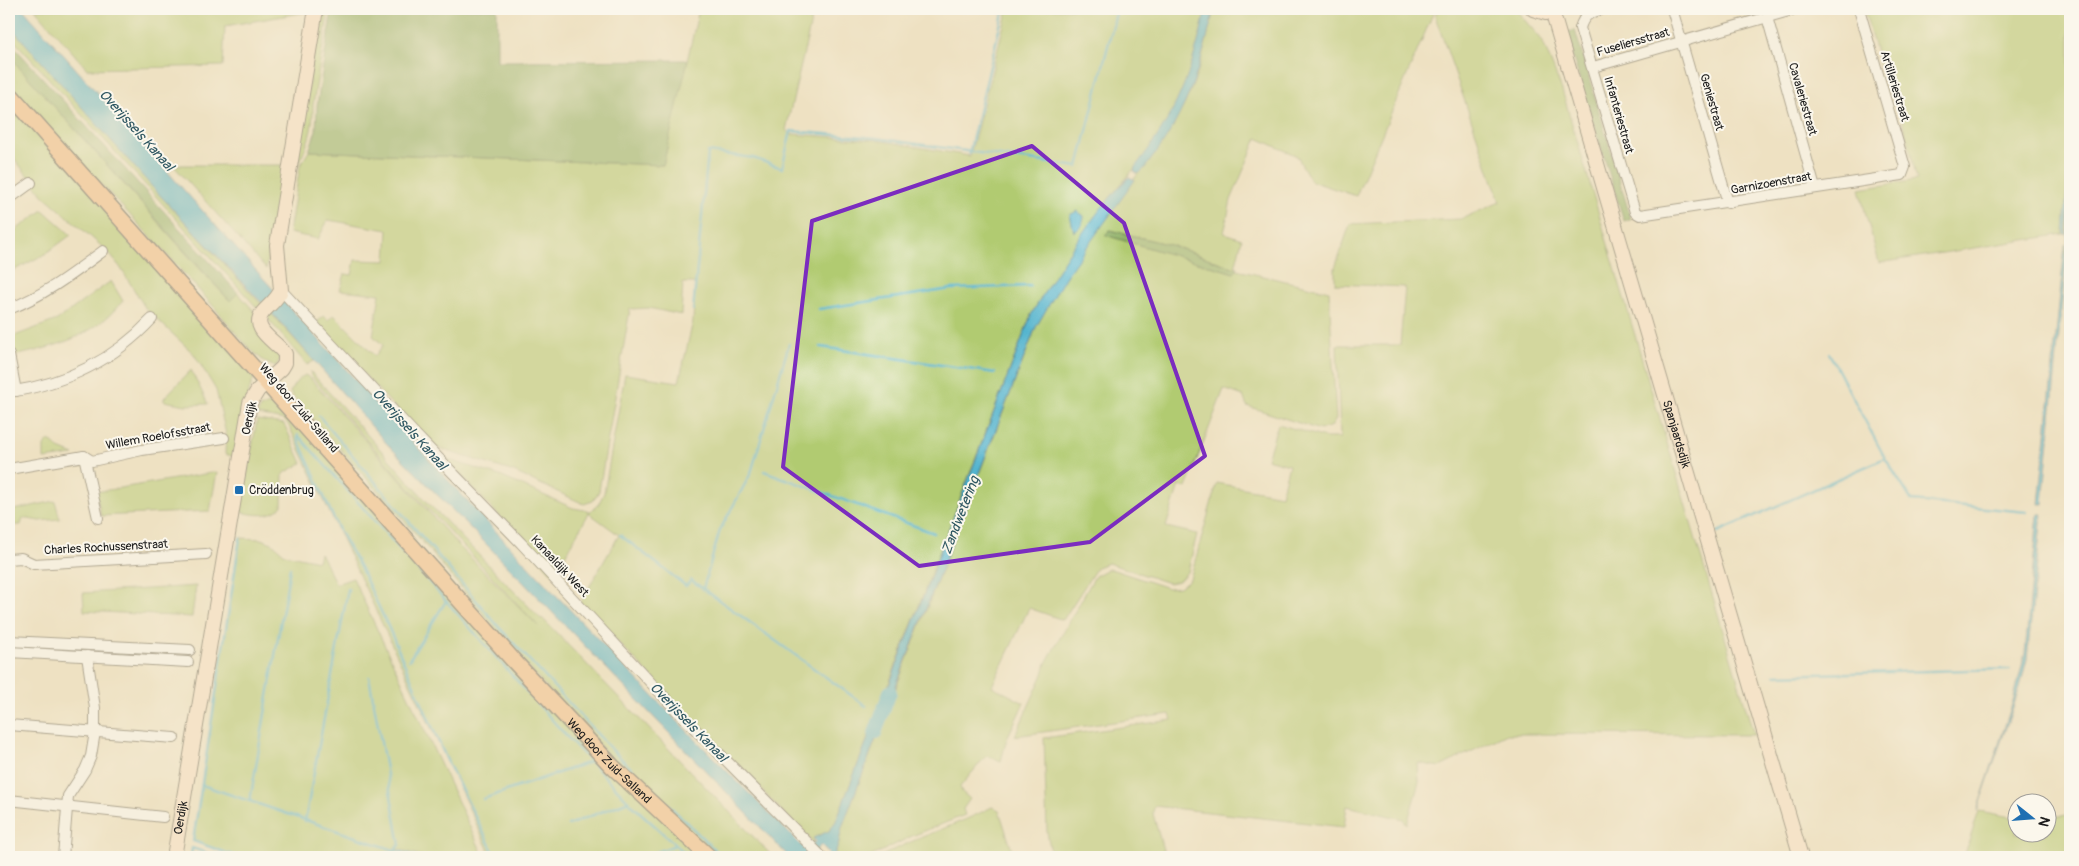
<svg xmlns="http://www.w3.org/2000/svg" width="2079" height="866" font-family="Pangolin,sans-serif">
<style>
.green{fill:#b1cb71;stroke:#667446}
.forest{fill:#8caf63;stroke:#546640}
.water{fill:#4fb2ce;stroke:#366775}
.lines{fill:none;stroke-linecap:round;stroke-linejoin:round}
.stream{stroke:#4fb2ce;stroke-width:2.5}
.river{stroke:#4fb2ce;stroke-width:14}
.street-casing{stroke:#666156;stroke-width:12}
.secondary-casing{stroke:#666156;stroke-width:16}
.primary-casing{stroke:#666156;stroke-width:18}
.street{stroke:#fff;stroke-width:10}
.secondary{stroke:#fce5cf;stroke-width:14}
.primary{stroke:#f7bd88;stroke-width:15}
.marked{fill:none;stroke:#7b2cbf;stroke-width:4;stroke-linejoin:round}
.poi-dot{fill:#1f6fb2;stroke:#fbf7ec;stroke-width:2}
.labels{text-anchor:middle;stroke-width:4;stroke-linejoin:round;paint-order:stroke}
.street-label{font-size:12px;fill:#1c1c1c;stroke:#fbf7ec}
.poi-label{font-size:12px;fill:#1c1c1c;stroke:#fbf7ec;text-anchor:start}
.water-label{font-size:14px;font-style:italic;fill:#305863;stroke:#fbf7ec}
</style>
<rect width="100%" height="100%" fill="#fbf7ec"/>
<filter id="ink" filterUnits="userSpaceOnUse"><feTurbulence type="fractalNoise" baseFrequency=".02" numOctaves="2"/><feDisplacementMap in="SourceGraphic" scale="10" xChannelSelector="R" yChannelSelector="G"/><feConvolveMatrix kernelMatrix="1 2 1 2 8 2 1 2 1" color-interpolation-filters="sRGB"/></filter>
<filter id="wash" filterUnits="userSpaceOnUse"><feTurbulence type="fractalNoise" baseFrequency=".0096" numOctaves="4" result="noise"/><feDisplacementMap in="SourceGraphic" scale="20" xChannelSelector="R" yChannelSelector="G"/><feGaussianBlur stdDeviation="1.12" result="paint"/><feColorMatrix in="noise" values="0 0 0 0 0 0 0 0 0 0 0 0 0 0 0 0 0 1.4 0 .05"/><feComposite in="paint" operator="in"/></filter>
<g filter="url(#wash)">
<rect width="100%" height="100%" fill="#eee1c2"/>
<g class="green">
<path d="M35,9h273l-1,3 -82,14 -2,40 -136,3z"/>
<path d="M320,9h9l-16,96c1,25 -6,42 -17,64z"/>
<path d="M699,9h115l-28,121 4,4 86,6 94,16 38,-147h198c-10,45 -22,88 -47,127 -12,19 -28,36 -42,53 -33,39 -60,83 -86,126l-195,506 -7,10 -15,7 -1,5 -233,-240 39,-68 -30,-22 -35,62 -108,-116 54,17 73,32 17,3 8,-6 6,-12 21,-119 54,8 14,-61 2,-38h-12l-2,32 -32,-7 -19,1 -31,182 -6,10 -9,3 -70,-32 -83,-26 -115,-123 8,-7 4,4 6,-5 41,41 8,-11 -10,-9 7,-42 -40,-4 5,-16 7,1 3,-15 31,1 2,-31 -60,-10 -10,19 -29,-6 11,-67 9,-15 354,14z"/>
<path d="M1214,9h221l-79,187 -45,-15 -14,-25 -40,-18 -26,62 -7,33 18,6 -7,29 -64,-23 -61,-15 -4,4 128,39 3,-3 92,21 7,128 -4,7 -12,4 -73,-24 -4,-10 -19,-7 -38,99 -7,-3 -13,42 31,7 -9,37 -9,10 -10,2 -61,-20 -11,4 -34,53 -34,-12 -37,78 32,17 -17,35 -6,23 -15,-5 -26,31 2,5 8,7 -7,10 2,6 -53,21 -42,21h-37l5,-11 4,-19 194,-500c28,-53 65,-104 101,-152 19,-24 34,-43 48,-72 15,-30 21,-62 29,-94z"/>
<path d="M1438,9h77l27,31 20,50 192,645 -247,-1 -67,33 -22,-4 1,19 -12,42 -4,-5 -56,-13 -3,21 -190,-21 -1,8 12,43h-113l-5,-25 -3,-94 128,-18 -2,-6 -155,22 28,-62 3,-11 49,-87 13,-7 6,1 54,18 12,-1 10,-8 27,-96 64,12 8,-30 -22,-6 11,-35 47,14h15l-3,-93h63l5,-58 -70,-3v-16l15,-44 111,-5 39,-17 -65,-186z"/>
<path d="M1864,9h206v126l-6,99 -185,29 -20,-74 58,-9 -22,-90 -8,2z"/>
<path d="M9,25l145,164 109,117 -3,5 -251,-276z"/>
<path d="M9,56l200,223 21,22 8,-8 19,21 23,45 -4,7c-14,2 -51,-46 -61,-58 -67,-76 -138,-148 -206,-223z"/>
<path d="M9,98l245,279 -6,17 -10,64 -13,-4 1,-20 -10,-44 -22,-36 -48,-45 -26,-42 -13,-16 -64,-56 -34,-43z"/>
<path d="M173,165h110l-17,104z"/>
<path d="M2070,192v63l-4,4z"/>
<path d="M43,210l28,25 -26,19 -36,19v-38z"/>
<path d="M111,281l12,20c-7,7 -14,16 -23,22 -25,19 -58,27 -87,33l-4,-6v-12l48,-18z"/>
<path d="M270,312l44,49 -7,4 -39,-46 -2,-3z"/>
<path d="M191,370l17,34 -22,1 -22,-4v-3z"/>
<path d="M310,371l121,135 110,113 1,-1 231,239h-57l-95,-88 -101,-111 -109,-130 -121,-135c3,-8 7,-13 15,-18l5,3 148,167 80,81 -132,-141 -95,-109z"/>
<path d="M278,400l422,457h-208l-204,-433 -4,-4 -27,-5 3,-7z"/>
<path d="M257,420l27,4 18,39 -19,11 -1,32c-12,12 -26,9 -42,6z"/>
<path d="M49,440l10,9 15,6 -30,4v-13z"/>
<path d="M217,472l-7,39 -109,5 -5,-24z"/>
<path d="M55,501l5,18 -21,2 -16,-3 -2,7h-12v-14z"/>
<path d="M240,538l21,1 11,4 13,11 33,7 2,-8 16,31 17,-6 131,279h-59l-28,-8 -3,8h-156l-45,-16z"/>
<path d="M196,586l-4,31 -108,-6 -1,-18z"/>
<path d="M992,807l7,3 15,47h-134c35,-20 76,-31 112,-50z"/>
<path d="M1979,811l37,7v16h30l1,-17 23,-2v40l-1,2h-105z"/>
</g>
<g class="forest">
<path d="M332,9h165v52l191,-1 -25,105 -354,-14 7,-21 1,-25z"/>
<path d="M1575,30l56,189 -7,2 -59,-188z"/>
<path d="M9,41l229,252 -8,8 -221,-245z"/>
<path d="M1110,230l61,15 64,23 2,-2v4l-3,3 -129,-38z"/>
</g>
<g class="water">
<path d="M9,9h14c254,287 510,572 783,841l10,-9 -3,-3 16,-7 7,-10 41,-106 7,3 -42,109 -4,19 -5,11h-6l2,-4 -8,-8 -9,10 1,2h-24l-299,-309 -102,-103 -108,-123 -126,-133 -145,-164z"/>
<path d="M1206,9h8c-12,53 -27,104 -61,148 -4,5 -8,13 -15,17l-4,-3 1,-4c41,-51 57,-95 71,-158z"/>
<path d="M2070,135v57l-4,43 -2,-1z"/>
<path d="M1129,177l6,3 -69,96 -30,51 -150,384 -6,-2 151,-394c28,-48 59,-99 98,-138z"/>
<path d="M1077,211l7,5c0,7 -4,13 -10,16l-4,-17z"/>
<path d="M2065,244l1,15 -23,245h-4z"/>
<path d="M2038,514h4l-15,145 -7,28 -43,124 37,-113 11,-45z"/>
</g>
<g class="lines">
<g class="stream">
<path d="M969,153l35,-144"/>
<path d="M819,309l132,-20 79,-3"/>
<path d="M693,310l15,-158 45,6 29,10 9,-37 85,7 202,29 39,-158"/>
<path d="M821,347l174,26"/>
<path d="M1829,353l56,105 27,43 115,11"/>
<path d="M319,416l179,210 113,123 111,108"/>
<path d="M764,471l170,62"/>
<path d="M1718,532l167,-74"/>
<path d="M620,535l66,51 5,-6 175,126"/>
<path d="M703,589l17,-59 31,-57 38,-129"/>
<path d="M409,660l37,-59"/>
<path d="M1774,675l236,-6"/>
<path d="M202,785l192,65 6,-5 -31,-168"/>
<path d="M483,799l107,-37"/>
<path d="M250,801l40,-233"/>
<path d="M305,821l43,-232"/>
<path d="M568,825l61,-24"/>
<path d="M191,857l1,-9 27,9"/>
<path d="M238,857l-45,-16 47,-303"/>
<path d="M391,857l3,-7 23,7"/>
<path d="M496,857l-47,-92 -62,-141 -27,-57 -20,-35 -42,-93v-4l272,305 62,65 57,52"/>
<path d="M644,857l31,-12"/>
</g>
<path class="river" d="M875,733l15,-41"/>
</g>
</g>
<g filter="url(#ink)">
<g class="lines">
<defs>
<g id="street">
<path d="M1603,9c-13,4 -19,5 -23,19l55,184 5,3 262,-40 3,-8 -46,-158"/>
<path d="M1672,9l56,194"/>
<path d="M1767,17l48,171"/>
<path d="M1593,67l203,-58"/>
<path d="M9,199l22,-16"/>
<path d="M281,290l135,145 105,108 157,169 144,145"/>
<path d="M9,309c36,-14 63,-35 94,-58"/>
<path d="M9,355l7,36"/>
<path d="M9,392c56,-8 104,-31 143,-73"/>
<path d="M84,456l14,62"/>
<path d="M9,469l75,-13 8,5 50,-11 82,-12"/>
<path d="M9,559l12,-1 13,6 172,-10"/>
<path d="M9,641l181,9"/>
<path d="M9,652l179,10"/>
<path d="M9,725l165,13"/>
<path d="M9,800l154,17"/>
<path d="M63,857l5,-61 17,-26 6,-14 4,-24v-24l-8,-52"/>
</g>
<g id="secondary">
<path d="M1533,9l13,4 8,-4"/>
<path id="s1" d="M1552,11l249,846"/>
<path id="s2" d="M174,857l76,-454 8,-13 24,-22 3,-5v-9c-9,-13 -36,-25 -22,-42 6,-7 15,-13 18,-22l-4,-45 39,-236"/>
</g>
<g id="primary">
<path id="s3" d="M9,93l504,567 99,106 97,91"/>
</g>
</defs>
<use href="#street" class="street-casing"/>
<use href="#secondary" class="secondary-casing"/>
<use href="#primary" class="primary-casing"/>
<use href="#street" class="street"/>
<use href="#secondary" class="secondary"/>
<use href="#primary" class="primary"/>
</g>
</g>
<path d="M0 0H2079V866H0ZM1032,146l92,77 81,233 -115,86 -171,24 -136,-99 29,-246z" fill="#eee1c2" fill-opacity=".55" fill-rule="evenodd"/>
<path class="marked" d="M1032,146l92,77 81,233 -115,86 -171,24 -136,-99 29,-246z"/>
<rect class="poi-dot" x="234" y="485" width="10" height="10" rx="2.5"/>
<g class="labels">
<g class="street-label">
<text transform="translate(1633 42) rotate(-16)" y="4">Fuseliersstraat</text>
<text transform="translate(1895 86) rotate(73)" y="4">Artilleriestraat</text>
<text transform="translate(1803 99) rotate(74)" y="4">Cavaleriestraat</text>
<text transform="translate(1712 102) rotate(74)" y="4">Geniestraat</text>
<text transform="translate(1619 115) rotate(74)" y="4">Infanteriestraat</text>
<text transform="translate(1771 183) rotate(-10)" y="4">Garnizoenstraat</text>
<text transform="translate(299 408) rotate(49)" y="4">Weg door Zuid-Salland</text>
<text transform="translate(249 418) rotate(-78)" y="4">Oerdijk</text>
<text dy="4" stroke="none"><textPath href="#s1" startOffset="441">Spanjaardsdijk</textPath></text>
<text transform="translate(158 436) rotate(-10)" y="4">Willem Roelofsstraat</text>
<text transform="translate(106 547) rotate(-3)" y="4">Charles Rochussenstraat</text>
<text transform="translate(560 566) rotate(47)" y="4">Kanaaldijk West</text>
<text dy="4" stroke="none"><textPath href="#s3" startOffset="898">Weg door Zuid-Salland</textPath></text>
<text dy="4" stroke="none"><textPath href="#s2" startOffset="40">Oerdijk</textPath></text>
</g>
<g class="poi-label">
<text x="249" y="494">Cröddenbrug</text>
</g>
<g class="water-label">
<text transform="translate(137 130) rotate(48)" y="5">Overijssels Kanaal</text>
<text transform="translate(410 429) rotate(48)" y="5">Overijssels Kanaal</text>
<text transform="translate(960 515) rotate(-69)" y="5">Zandwetering</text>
<text transform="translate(689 722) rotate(46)" y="5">Overijssels Kanaal</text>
</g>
</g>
<rect width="2079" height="866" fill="none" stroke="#fbf7ec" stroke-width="30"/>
<g transform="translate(2032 818) rotate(107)"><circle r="24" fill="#fbf7ec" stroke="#a29f99"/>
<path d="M0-4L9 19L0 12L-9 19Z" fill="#1f6fb2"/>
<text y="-8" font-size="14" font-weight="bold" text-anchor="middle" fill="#1c1c1c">N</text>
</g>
</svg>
